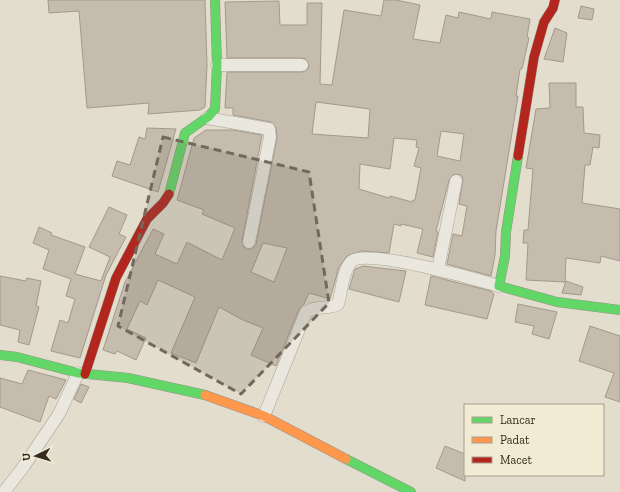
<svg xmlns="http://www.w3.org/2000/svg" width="620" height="492" font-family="'Zilla Slab',serif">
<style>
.building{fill:#c5bcae;stroke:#a2998d;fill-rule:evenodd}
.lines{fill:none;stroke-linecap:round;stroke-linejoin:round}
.street-casing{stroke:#a7a296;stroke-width:13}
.fast-casing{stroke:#979186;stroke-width:10}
.slow-casing{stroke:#979186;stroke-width:10}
.jam-casing{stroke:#979186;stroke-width:10}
.street{stroke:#eae7de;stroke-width:12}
.fast{stroke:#63d668;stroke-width:9}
.slow{stroke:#ff974d;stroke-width:9}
.jam{stroke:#b3261e;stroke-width:9}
.marked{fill:#72695c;fill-opacity:0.2;stroke:#72695c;stroke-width:3;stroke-dasharray:8 5;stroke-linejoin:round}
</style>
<rect width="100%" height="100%" fill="#e2ddcd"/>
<g class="building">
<path d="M48,0h157l2,65 -2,42 -5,3 -52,4 1,-11 -62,5 -8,-97 -30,2z"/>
<path d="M384,0h12l24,5 -7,34 27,4 6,-28 12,3 1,-6 32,7 1,-7 38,7 -3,18 2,1 -7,31h-2l-4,27h2l-22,135 -1,24 -4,21 -44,-12 6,-30 9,2 5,-30 -8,-2 4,-25 -2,-4 -7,-1 -5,6 -13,51 2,1 -5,25 -16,-4 6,-24 -22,-5v2l-7,-2 -5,29 -28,-2 -14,5 -8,11 -9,32 -21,-6 -5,11 -5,5 -23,57 -25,-11 12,-27 -20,-8 -24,-13 -23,56 -25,-10 24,-56 -37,-17 -11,25 -7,-4 -13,28 19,9 -10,22 -19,-9 -2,3 -12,-4 22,-68 28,-53 11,5 -9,20 22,10 10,-22 35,18 13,-32 -33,-14 2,-4 -27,-10 17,-62 12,-8h27l29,5 -20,106 2,6 3,2h5l4,-5 21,-106 -1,-10 -5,-6 -38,-7v-7h-8l2,-36h75l6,-3 1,-4 -3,-6 -4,-1h-75l-2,-56 54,-1 1,24h27v-22h15l-2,81 12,1 12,-75 37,6zM316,102l54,7 -2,29 -56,-4zM441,131l23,3 -4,27 -23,-5zM394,138l23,2 -1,7 3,1 -5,18 7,2 -6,32h-2l-1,2 -22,-6 -1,2 -30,-9 1,-25 30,5zM263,243l24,5 -13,34 -23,-10z"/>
<path d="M581,6l13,3 -2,11 -14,-2z"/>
<path d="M555,28l12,5 -4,29 -19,-3z"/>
<path d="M549,83h27v24h7l1,26 16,2 -1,13 -6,-1 -3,18h-5l-3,38 38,6v52l-19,-5 -1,7 -34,-5 -1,24 -39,-2 2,-37h-5l1,-13h4l5,-61 -7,-1 10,-59 14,-1z"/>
<path d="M147,128l29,1 -18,63 -46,-16 5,-15 13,4 9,-28 6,2z"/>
<path d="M109,207l18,8 -8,19 7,3 -20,38 -26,83 -29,-7 9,-31 8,3 7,-24 -9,-3 5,-17 -28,-10 6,-19 -16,-7 6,-16 13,6 -1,2 34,12 -10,27 26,7 9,-24 -21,-10z"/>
<path d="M363,266l43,5 -7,31 -50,-13 6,-20z"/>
<path d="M0,276l26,5 1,-3 14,3 -5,25 3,1 -10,38 -11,-3 2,-12 -20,-5z"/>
<path d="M431,276l60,15 3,3 -7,25 -62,-14z"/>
<path d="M566,281l17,6 -2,8 -19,-2z"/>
<path d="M518,304l39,8 -8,27 -17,-5 2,-8 -19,-4z"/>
<path d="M590,326l30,10v66l-15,-5 9,-24 -35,-12z"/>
<path d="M28,370l38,10 -10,19 -7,-3 -9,26 -40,-15v-29l22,6z"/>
<path d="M81,384l8,3 -8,16 -7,-4z"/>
<path d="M445,446l20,8v27l-29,-13z"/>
</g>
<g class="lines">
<defs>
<g id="street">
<path d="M217,65h85"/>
<path d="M207,118l62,11 1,8 -21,105"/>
<path d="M438,269l18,-88"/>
<path d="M264,416l42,-104c10,-7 22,-2 32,-8 4,-12 4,-34 14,-43 14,-13 127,19 147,25"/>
<path d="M4,492l20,-26 35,-52 19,-41"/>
</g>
<g id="fast">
<path d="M518,156l-12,76 -1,24 -6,30 58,16 63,8"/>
<path d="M169,194l16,-61 24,-17 6,-7 2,-44 -2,-65"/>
<path d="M0,355l17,2 61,16 50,5 77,17"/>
<path d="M346,459l65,33"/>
</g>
<path id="slow" d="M205,395l59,21 82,43"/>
<g id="jam">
<path d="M518,156l16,-99 10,-35 9,-14 2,-8"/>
<path d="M85,374l31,-96 31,-59 16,-16 6,-9"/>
</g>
</defs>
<use href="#street" class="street-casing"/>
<use href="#fast" class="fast-casing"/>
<use href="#slow" class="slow-casing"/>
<use href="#jam" class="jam-casing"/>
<use href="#street" class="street"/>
<use href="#fast" class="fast"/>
<use href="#slow" class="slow"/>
<use href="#jam" class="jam"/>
</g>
<path class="marked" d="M163,137l146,35 20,131 -88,91 -123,-68z"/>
<rect x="464" y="404" width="140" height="72" fill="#f2ebd4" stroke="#a69e8c"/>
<rect x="472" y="417" width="20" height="6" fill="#63d668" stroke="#a69e8c"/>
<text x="500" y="424" font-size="12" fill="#352b1f">Lancar</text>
<rect x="472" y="437" width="20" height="6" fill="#ff974d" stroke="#a69e8c"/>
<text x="500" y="444" font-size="12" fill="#352b1f">Padat</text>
<rect x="472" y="457" width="20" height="6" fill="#b3261e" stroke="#a69e8c"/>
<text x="500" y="464" font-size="12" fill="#352b1f">Macet</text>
<g transform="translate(36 456) rotate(265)" stroke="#f2ebd4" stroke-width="3" paint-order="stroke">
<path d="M0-3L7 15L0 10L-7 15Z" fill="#352b1f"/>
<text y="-6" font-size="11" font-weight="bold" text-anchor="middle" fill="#352b1f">U</text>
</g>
</svg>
